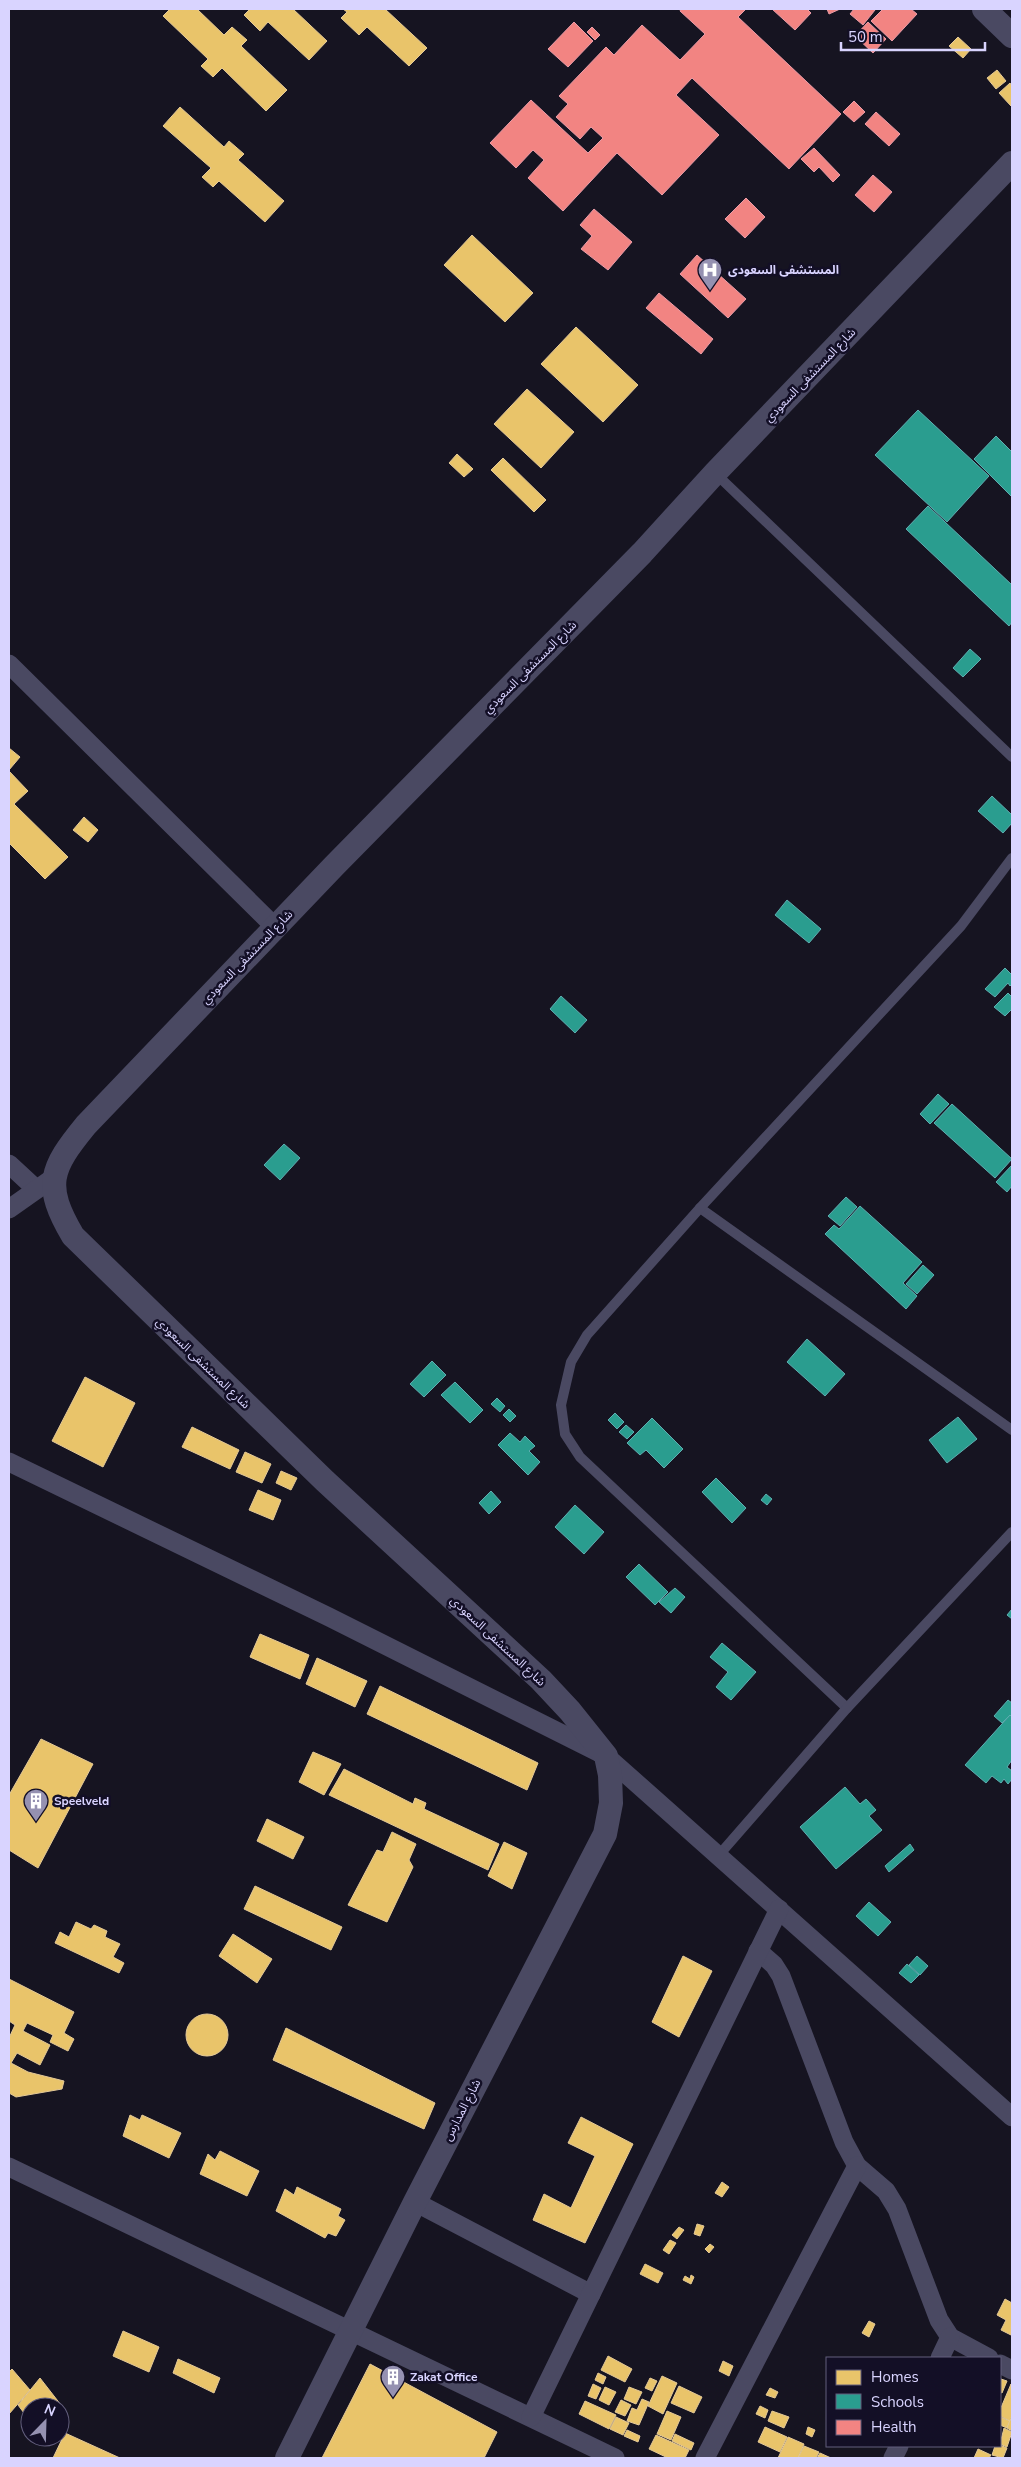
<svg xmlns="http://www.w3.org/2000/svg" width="1021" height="2467" font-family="'Nunito Sans','Noto Sans Arabic',sans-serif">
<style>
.homes{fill:#e9c46a;stroke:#e4c997}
.schools{fill:#2a9d8f;stroke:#5eaeb1}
.health{fill:#f28482;stroke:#ea9ca8}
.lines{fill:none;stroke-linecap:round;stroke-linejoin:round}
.service{stroke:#4a4962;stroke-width:10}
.minor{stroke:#4a4962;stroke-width:19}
.tertiary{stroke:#4a4962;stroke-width:24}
.labels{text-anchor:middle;stroke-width:5;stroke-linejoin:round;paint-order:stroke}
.poi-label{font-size:12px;font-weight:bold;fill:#d9d4ff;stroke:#130f26;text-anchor:start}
.street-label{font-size:12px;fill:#d9d4ff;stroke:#130f26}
</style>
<rect width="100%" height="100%" fill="#161421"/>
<g class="homes">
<path d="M170,9h27l27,26 8,-8 15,13 -6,6 46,44 -21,21 -44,-43 -9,9 -12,-11 7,-7 -45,-43z"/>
<path d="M250,9h43l34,32 -18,19 -41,-38 -8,9 -16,-16z"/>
<path d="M343,9h42l42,39 -18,18 -42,-39 -8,8 -18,-17 6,-6z"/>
<path d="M958,37l13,12 -8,9 -14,-12z"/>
<path d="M997,70l9,11 -10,8 -9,-11z"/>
<path d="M1010,83l2,3 -1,20 -12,-13z"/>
<path d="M180,107l44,40 5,-6 15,13 -6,6 46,41 -19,21 -46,-41 -6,6 -11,-10 9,-9 -48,-42z"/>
<path d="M472,235l61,58 -28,29 -61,-57z"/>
<path d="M576,327l62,58 -35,37 -62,-58z"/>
<path d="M527,389l47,43 -33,36 -47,-44z"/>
<path d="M457,454l16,15 -9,8 -15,-14z"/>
<path d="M503,458l43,42 -12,12 -43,-42z"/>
<path d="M9,748l11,9 -11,13z"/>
<path d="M9,771l19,20 -14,13 54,53 -23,22 -36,-36z"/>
<path d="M84,817l14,13 -10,12 -15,-12z"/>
<path d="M85,1377l50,26 -32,64 -51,-26z"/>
<path d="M192,1427l47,23 -9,19 -48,-22z"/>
<path d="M245,1452l26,12 -9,19 -26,-11z"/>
<path d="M281,1471l16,7 -6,12 -15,-7z"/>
<path d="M258,1490l23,10 -8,20 -24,-10z"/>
<path d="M260,1634l49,21 -9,24 -50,-22z"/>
<path d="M317,1658l50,23 -12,26 -49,-23z"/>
<path d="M380,1686l158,77 -11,27 -160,-76z"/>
<path d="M41,1739l52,25 -55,104 -29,-18v-55z"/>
<path d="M313,1752l28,12 -17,31 -25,-13z"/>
<path d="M344,1769l69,35 2,-6 11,5 -2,6 75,35 -11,26 -159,-75z"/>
<path d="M267,1819l37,18 -11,22 -36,-18z"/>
<path d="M392,1832l24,12 -7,16 4,7 -26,55 -39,-17 29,-55 6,2z"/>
<path d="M504,1842l23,11 -15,36 -24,-13z"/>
<path d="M255,1886l87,41 -11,23 -87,-41z"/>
<path d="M76,1922l15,7 3,-4 13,6 -2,6 15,7 -7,13 11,6 -5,10 -64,-30 5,-11 9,5z"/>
<path d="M233,1934l39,25 -15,24 -38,-27z"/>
<path d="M683,1956l29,15 -33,66 -27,-15z"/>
<path d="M9,1979l65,33 -10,21 10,6 -6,12 -18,-9 3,-7 -26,-12 -4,8 27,14 -10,20 -23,-12 -6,10 17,9 36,9 -2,8 -46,8 -7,-4v-55l6,-13 -6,-4z"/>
<circle cx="207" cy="2035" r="21"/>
<path d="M286,2028l149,75 -11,26 -151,-69z"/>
<path d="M130,2115l10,5 2,-5 39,18 -12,25 -46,-22z"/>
<path d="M581,2117l52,27 -48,99 -52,-23 11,-26 27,14 24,-52 -27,-13z"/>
<path d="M220,2151l39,20 -12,25 -47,-22 8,-20 7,6z"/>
<path d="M722,2182l7,5 -7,10 -7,-4z"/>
<path d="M297,2187l44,22 -3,7 7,4 -9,16 -8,-3 -3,5 -49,-27 9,-22 9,6z"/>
<path d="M697,2224l7,2 -4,10 -6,-2z"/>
<path d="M679,2227l5,3 -7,9 -5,-4z"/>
<path d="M670,2240l6,3 -7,11 -6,-4z"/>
<path d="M710,2244l4,3 -5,6 -4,-4z"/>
<path d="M645,2264l18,9 -5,10 -18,-9z"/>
<path d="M691,2275l3,2 -3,7 -8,-4 2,-4 5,3z"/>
<path d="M1005,2299l7,4 -1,32 -10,-5 5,-10 -9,-5z"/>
<path d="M869,2321l6,3 -6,13 -7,-4z"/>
<path d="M123,2331l36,16 -10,25 -36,-16z"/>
<path d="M608,2356l24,13 -7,13 -24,-12z"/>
<path d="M178,2359l42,19 -6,15 -41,-20z"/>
<path d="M723,2361l10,5 -4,10 -10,-5z"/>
<path d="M370,2364l127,68 -13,26h-162z"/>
<path d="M12,2369l18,21 -21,24v-42z"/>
<path d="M598,2373l8,4 -3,7 -8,-4z"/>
<path d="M662,2376l15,7 -14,31 -15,-8z"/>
<path d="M40,2378l21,27 -3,2h-28v14l-12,-16z"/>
<path d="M650,2378l7,3 -5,10 -7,-3z"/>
<path d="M1001,2379l6,2 -5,12 -2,-1z"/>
<path d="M593,2384l8,4 -5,11 -8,-3z"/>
<path d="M1011,2384l1,31 -2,6 -10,-5v-6z"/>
<path d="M679,2386l23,11 -8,16 -23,-10z"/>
<path d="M605,2387l11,5 -7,13 -10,-5z"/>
<path d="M629,2387l13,5 -6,12 -12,-5z"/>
<path d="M770,2388l8,4 -3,6 -9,-3z"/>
<path d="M642,2399l7,3 -10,23 -12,-4 5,-13 5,2z"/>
<path d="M621,2400l10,5 -6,11 -10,-4z"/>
<path d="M585,2401l31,14 -7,14 -30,-15z"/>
<path d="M760,2406l8,4 -3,8 -9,-4z"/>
<path d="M667,2411l14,6 -10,23 -14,-6z"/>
<path d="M772,2411l17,6 -5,11 -16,-7z"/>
<path d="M616,2417l13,6 -6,12 -13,-6z"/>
<path d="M1000,2417l10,4 -3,7 -7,-3z"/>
<path d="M1010,2420l2,1v10l-5,-3z"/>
<path d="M765,2427l22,10 -7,15 -22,-10z"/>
<path d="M808,2427l7,3 -3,7 -6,-3z"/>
<path d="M1004,2428l8,4 -5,15 -7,-3z"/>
<path d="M627,2430l13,6 -2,6 -14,-6z"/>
<path d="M65,2433l55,25h-67z"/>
<path d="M675,2434l19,9 -3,7 -19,-9z"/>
<path d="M656,2435l33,15 -4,8h-17l-19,-9z"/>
<path d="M788,2437l16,7 -6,14h-20z"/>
<path d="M1000,2445l7,3 -4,10 -11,-3 3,-9z"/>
<path d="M804,2446l15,6 -3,6h-18z"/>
<path d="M978,2449l13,6 -2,3h-15z"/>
<path d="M820,2453l11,5h-14z"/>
</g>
<g class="schools">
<path d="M918,410l71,66 -42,46 -72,-67z"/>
<path d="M996,436l16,16v45l-38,-38z"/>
<path d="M928,506l84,79v37l-3,4 -103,-97z"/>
<path d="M970,649l11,10 -18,18 -10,-9z"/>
<path d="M992,796l20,19v8l-9,10 -25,-22z"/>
<path d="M787,900l34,29 -12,14 -34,-28z"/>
<path d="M1005,968l7,7v9l-2,2 -2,-3 -13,14 -10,-8z"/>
<path d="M1008,993l4,4v12l-7,7 -11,-9z"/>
<path d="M561,996l26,24 -12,13 -25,-24z"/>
<path d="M938,1094l11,10 -19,20 -10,-10z"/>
<path d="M952,1104l60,55 -17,19 -61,-55z"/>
<path d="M284,1144l16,14 -20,22 -16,-15z"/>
<path d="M1012,1165v21l-5,6 -11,-10z"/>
<path d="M846,1197l11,10 -17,19 -12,-10z"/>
<path d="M860,1206l62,56 -19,21 14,13 -11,13 -81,-75 9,-9 5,4z"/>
<path d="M923,1265l11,10 -17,19 -11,-10z"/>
<path d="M807,1339l38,35 -20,22 -38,-34z"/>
<path d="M432,1361l14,14 -22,22 -14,-13z"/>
<path d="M455,1382l28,28 -13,13 -29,-28z"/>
<path d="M497,1398l8,8 -5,6 -9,-8z"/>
<path d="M509,1409l7,7 -6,6 -7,-7z"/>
<path d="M615,1413l9,9 -7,7 -9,-9z"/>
<path d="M958,1417l19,22 -30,24 -18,-23z"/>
<path d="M652,1418l31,31 -19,19 -18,-18 -6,5 -13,-12z"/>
<path d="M626,1425l8,7 -7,7 -8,-7z"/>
<path d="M510,1433l10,9 5,-6 10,10 -6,5 11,11 -12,13 -30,-30z"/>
<path d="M716,1478l30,30 -14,15 -30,-31z"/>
<path d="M491,1491l10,11 -12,12 -10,-11z"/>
<path d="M766,1494l6,5 -5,6 -6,-5z"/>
<path d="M575,1505l29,27 -20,22 -29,-27z"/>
<path d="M639,1564l29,28 -13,13 -29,-28z"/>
<path d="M675,1588l10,9 -14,16 -12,-11z"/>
<path d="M1012,1609v10l-5,-4z"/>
<path d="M722,1643l34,29 -25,28 -15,-13 12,-15 -18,-15z"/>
<path d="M1008,1700l4,3v14l-2,-2 -8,8 -8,-7z"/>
<path d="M1010,1715l2,2v43l-5,7 5,4v8l-4,5 -4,-5 -3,4 -9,-7 -6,7 -21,-18z"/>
<path d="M845,1787l15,17 6,-5 10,11 -7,6 13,14 -46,39 -36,-42z"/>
<path d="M910,1844l4,6 -25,22 -4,-6z"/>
<path d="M869,1902l22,20 -13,14 -22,-20z"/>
<path d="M917,1956l11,10 -8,9 -11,-10z"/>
<path d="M907,1964l12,11 -8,8 -12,-10z"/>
</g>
<g class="health">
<path d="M681,9h65l-8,8 103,97 -52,55 -97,-91 -16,17 43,40 -57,60 -45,-42 -54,58 -35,-33 16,-18 -11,-10 -17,18 -26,-25 41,-43 57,53 15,-15 -12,-11 -11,12 -24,-22 12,-13 -9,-8 47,-49 8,8 28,-30 38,35 25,-26 -25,-23z"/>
<path d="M772,9h35l4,4 -16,17z"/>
<path d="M827,9h13l-11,5z"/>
<path d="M854,9h20l1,1 -12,15 -13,-11z"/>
<path d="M883,9h28l6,5 -25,27 -21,-20z"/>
<path d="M574,22l19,19 -25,26 -20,-18z"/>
<path d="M868,22l18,17 -13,14 -18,-17z"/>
<path d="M592,27l8,8 -5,5 -8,-8z"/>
<path d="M854,101l11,11 -11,10 -11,-10z"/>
<path d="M876,112l24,22 -11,12 -24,-22z"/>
<path d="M814,148l26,27 -7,7 -14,-15 -5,5 -13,-13z"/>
<path d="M873,175l19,17 -18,20 -19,-17z"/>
<path d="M746,198l19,19 -20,21 -20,-19z"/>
<path d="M594,209l38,33 -24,28 -27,-21 11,-13 -12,-11z"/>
<path d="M697,255l49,44 -18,19 -48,-44z"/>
<path d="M659,293l54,46 -12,15 -55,-46z"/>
</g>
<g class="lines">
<g class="service">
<path d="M715,473l297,284"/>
<path d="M700,1208l312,222"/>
<path d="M847,1708l-267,-251 -15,-23 -4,-29 10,-43 16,-27 113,-127 261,-282 51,-68"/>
<path d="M719,1855l128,-147 165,-176"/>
</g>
<g class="minor">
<path d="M9,664l266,263"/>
<path d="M9,1164l27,25"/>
<path d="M9,1209l44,-31"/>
<path d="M9,1462l320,155 277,139 406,361"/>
<path d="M758,1951l16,14 7,11 63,166 13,24 29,25 11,18 42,111 11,17 39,21"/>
<path d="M9,2167l606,291"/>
<path d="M415,2202l176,92"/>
<path d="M940,2358l10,-21"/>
<path d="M1000,2364l12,6"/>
<path d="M531,2417l248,-508"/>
<path d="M705,2458l152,-292"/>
<path d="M893,2458l6,-12"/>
</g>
<g class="tertiary">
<path d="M984,9l28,27"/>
<path d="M287,2458l128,-256 190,-368 6,-31 -1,-28 -4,-19 -36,-45 -29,-31 -216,-199 -252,-245c-30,-51 -23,-67 13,-111l248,-259 308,-313 73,-80 297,-310"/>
</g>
</g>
<defs>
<symbol id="hospital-pin" viewBox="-11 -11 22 30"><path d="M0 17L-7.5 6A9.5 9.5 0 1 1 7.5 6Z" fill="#9591b1" stroke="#130f26"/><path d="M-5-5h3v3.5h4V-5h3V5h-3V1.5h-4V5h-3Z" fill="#fff"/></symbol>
<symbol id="building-pin" viewBox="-11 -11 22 30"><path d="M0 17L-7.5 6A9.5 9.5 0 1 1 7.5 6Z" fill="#9591b1" stroke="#130f26"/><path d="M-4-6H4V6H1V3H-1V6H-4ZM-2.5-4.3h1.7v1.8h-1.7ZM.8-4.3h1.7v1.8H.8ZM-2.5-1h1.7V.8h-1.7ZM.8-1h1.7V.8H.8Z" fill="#fff"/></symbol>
</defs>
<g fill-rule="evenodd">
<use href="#hospital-pin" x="696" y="256" width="28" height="38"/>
<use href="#building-pin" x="22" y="1787" width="28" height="38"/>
<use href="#building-pin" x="379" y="2363" width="28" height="38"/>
</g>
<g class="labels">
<g class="poi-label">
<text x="728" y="274">المستشفى السعودى</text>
<text x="54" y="1805">Speelveld</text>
<text x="410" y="2381">Zakat Office</text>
</g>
<g class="street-label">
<text transform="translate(810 375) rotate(-46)" y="4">شارع المستشفى السعودي</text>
<text transform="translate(530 667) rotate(-45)" y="4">شارع المستشفى السعودي</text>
<text transform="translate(247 957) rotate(-46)" y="4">شارع المستشفى السعودي</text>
<text transform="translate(203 1363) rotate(44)" y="4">شارع المستشفى السعودي</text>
<text transform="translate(498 1641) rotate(43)" y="4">شارع المستشفى السعودي</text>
<text transform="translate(462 2110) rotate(-63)" y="4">شارع المدارس</text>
</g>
</g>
<rect width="1021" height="2467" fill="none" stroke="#d9d4ff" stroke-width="20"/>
<rect x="826" y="2357" width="175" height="90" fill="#130f26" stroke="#625e7d"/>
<rect x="836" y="2370" width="25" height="15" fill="#e9c46a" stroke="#625e7d"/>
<text x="871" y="2382" font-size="15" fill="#d9d4ff">Homes</text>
<rect x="836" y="2394" width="25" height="15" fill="#2a9d8f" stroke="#625e7d"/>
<text x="871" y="2407" font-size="15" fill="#d9d4ff">Schools</text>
<rect x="836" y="2420" width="25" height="15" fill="#f28482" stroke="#625e7d"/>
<text x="871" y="2432" font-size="15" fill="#d9d4ff">Health</text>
<g transform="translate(45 2422) rotate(23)"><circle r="24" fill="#130f26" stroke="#625e7d"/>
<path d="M0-4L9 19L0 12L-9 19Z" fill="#9591b1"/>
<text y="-8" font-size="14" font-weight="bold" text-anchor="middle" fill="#d9d4ff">N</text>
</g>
<path d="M841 42v8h144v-8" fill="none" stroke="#d9d4ff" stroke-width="2.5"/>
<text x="848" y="42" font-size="15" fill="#d9d4ff" stroke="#130f26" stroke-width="4" paint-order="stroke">50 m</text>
</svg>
